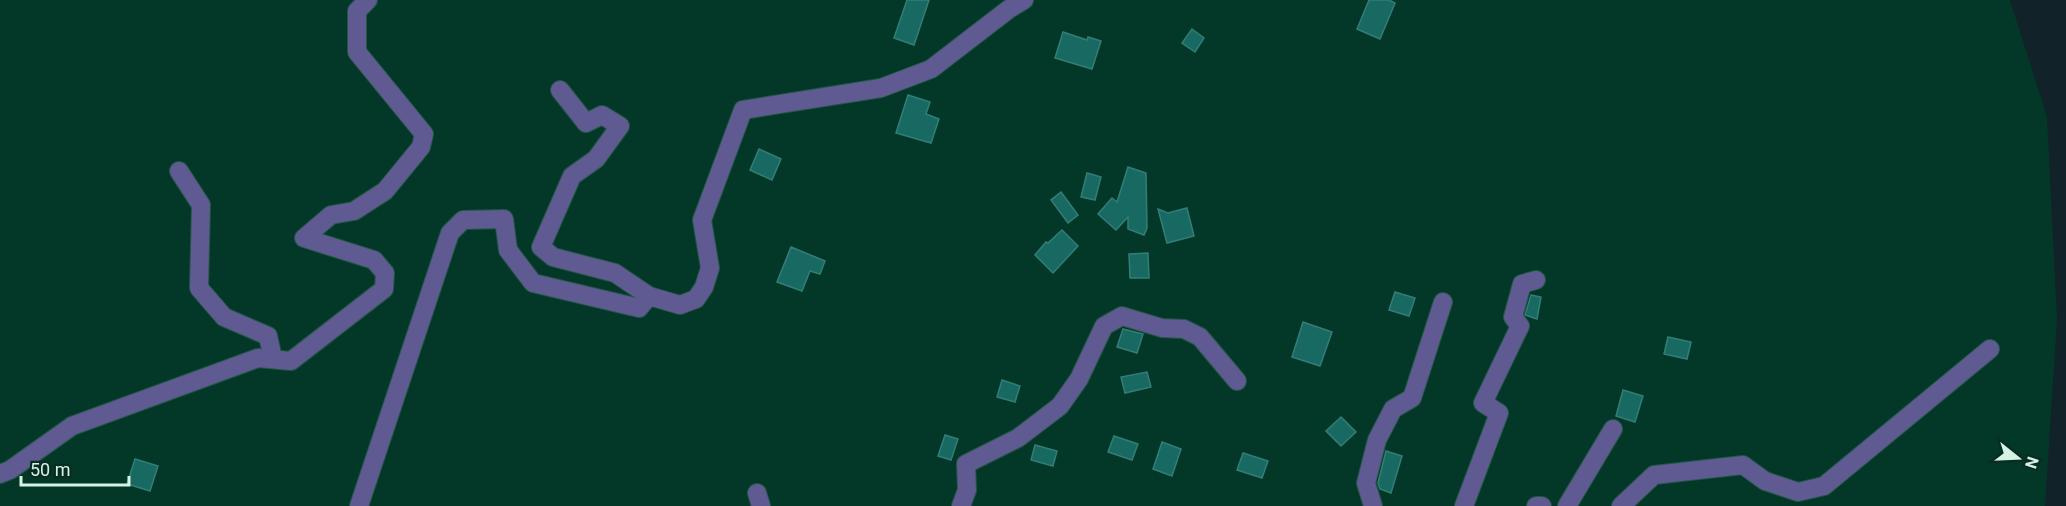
<svg xmlns="http://www.w3.org/2000/svg" width="2066" height="506" font-family="Roboto,sans-serif">
<style>
.water{fill:#112229}
.building{fill:#186962;stroke:#327e77;stroke-width:1.5}
.lines{fill:none;stroke-linecap:round;stroke-linejoin:round}
.minor-casing{stroke:#245646;stroke-width:20}
.minor{stroke:#5f5a91;stroke-width:18}
</style>
<rect width="100%" height="100%" fill="#033828"/>
<path class="water" d="M2010,0h56v506h-21l12,-187 -10,-202z"/>
<g class="building">
<path d="M907,0h22l-15,45 -20,-7z"/>
<path d="M1369,0h20l6,3 -15,36 -23,-10z"/>
<path d="M1192,29l12,9 -9,14 -13,-9z"/>
<path d="M1063,32l24,8 1,-3 13,4 -9,28 -37,-11z"/>
<path d="M908,95l22,7 -4,12 13,5 -8,24 -35,-10z"/>
<path d="M759,149l22,10 -9,21 -22,-10z"/>
<path d="M1128,167l18,6 1,55 -3,7 -16,-6v-12l-12,13 -18,-16 14,-16 5,4z"/>
<path d="M1087,173l14,4 -6,23 -14,-3z"/>
<path d="M1061,192l17,23 -10,8 -17,-23z"/>
<path d="M1187,208l7,28 -27,7 -9,-34 10,4z"/>
<path d="M1062,230l16,16 -25,27 -18,-18 11,-13 2,1z"/>
<path d="M791,247l34,14 -5,13 -10,-3 -8,20 -25,-9z"/>
<path d="M1148,253l1,25h-19l-1,-24z"/>
<path d="M1395,292l20,6 -6,18 -20,-6z"/>
<path d="M1531,295l10,2 -4,22 -12,-4z"/>
<path d="M1303,322l29,10 -12,34 -28,-9z"/>
<path d="M1123,329l20,5 -6,19 -20,-6z"/>
<path d="M1668,337l23,5 -4,17 -23,-5z"/>
<path d="M1147,372l4,15 -26,6 -4,-16z"/>
<path d="M1002,380l18,6 -5,16 -18,-5z"/>
<path d="M1623,390l20,6 -8,26 -19,-6z"/>
<path d="M1341,417l15,15 -15,14 -15,-15z"/>
<path d="M945,435l13,4 -7,21 -13,-4z"/>
<path d="M1114,436l24,8 -6,16 -24,-8z"/>
<path d="M1162,442l19,7 -9,27 -19,-7z"/>
<path d="M1035,445l22,6 -4,15 -22,-6z"/>
<path d="M1386,451l16,5 -11,37 -11,-4 -2,-6z"/>
<path d="M1243,453l25,8 -6,17 -25,-8z"/>
<path d="M135,459l23,7 -8,25 -23,-7z"/>
</g>
<g class="lines">
<defs>
<g id="minor">
<path d="M560,90l26,33 16,-8 18,11 -24,33 -24,17 -31,71 12,10 62,16 34,23 31,9 16,-6 8,-12 6,-19 -8,-48 41,-110 138,-22 50,-19 78,-60 15,-9"/>
<path d="M179,171l22,34 -2,83 25,29 44,19 5,23"/>
<path d="M0,474l10,-4 62,-44 186,-68 33,3 93,-72 1,-16 -11,-13 -70,-22 27,-23 23,-4 31,-20 36,-44 3,-13 -67,-82v-41l11,-11"/>
<path d="M757,493l4,13"/>
<path d="M359,506l91,-273 13,-13 41,-1 4,31 25,33 106,25 10,-12"/>
<path d="M961,506l6,-16 -1,-26 52,-26 42,-32 19,-27 25,-53 18,-10 40,12 22,1 16,8 37,44"/>
<path d="M1373,506l-7,-23 11,-43 16,-31 19,-11 31,-96"/>
<path d="M1464,506l35,-93 -16,-10 37,-77 -7,-9 9,-33 14,-4"/>
<path d="M1536,506h6"/>
<path d="M1567,506l46,-77"/>
<path d="M1621,506l33,-31 89,-10 22,16 33,11 26,-6 166,-137"/>
</g>
</defs>
<use href="#minor" class="minor-casing"/>
<use href="#minor" class="minor"/>
</g>
<g transform="translate(2018 458) rotate(108)" stroke="#092c20" stroke-width="4.5" paint-order="stroke">
<path d="M0-4.5L10 22L0 15L-10 22Z" fill="#d4f3e5"/>
<text y="-9" font-size="16" font-weight="bold" text-anchor="middle" fill="#d4f3e5">N</text>
</g>
<path d="M21 476v9h108v-9" fill="none" stroke="#d4f3e5" stroke-width="3"/>
<text x="30" y="476" font-size="18" fill="#d4f3e5" stroke="#092c20" stroke-width="4.5" paint-order="stroke">50 m</text>
</svg>
